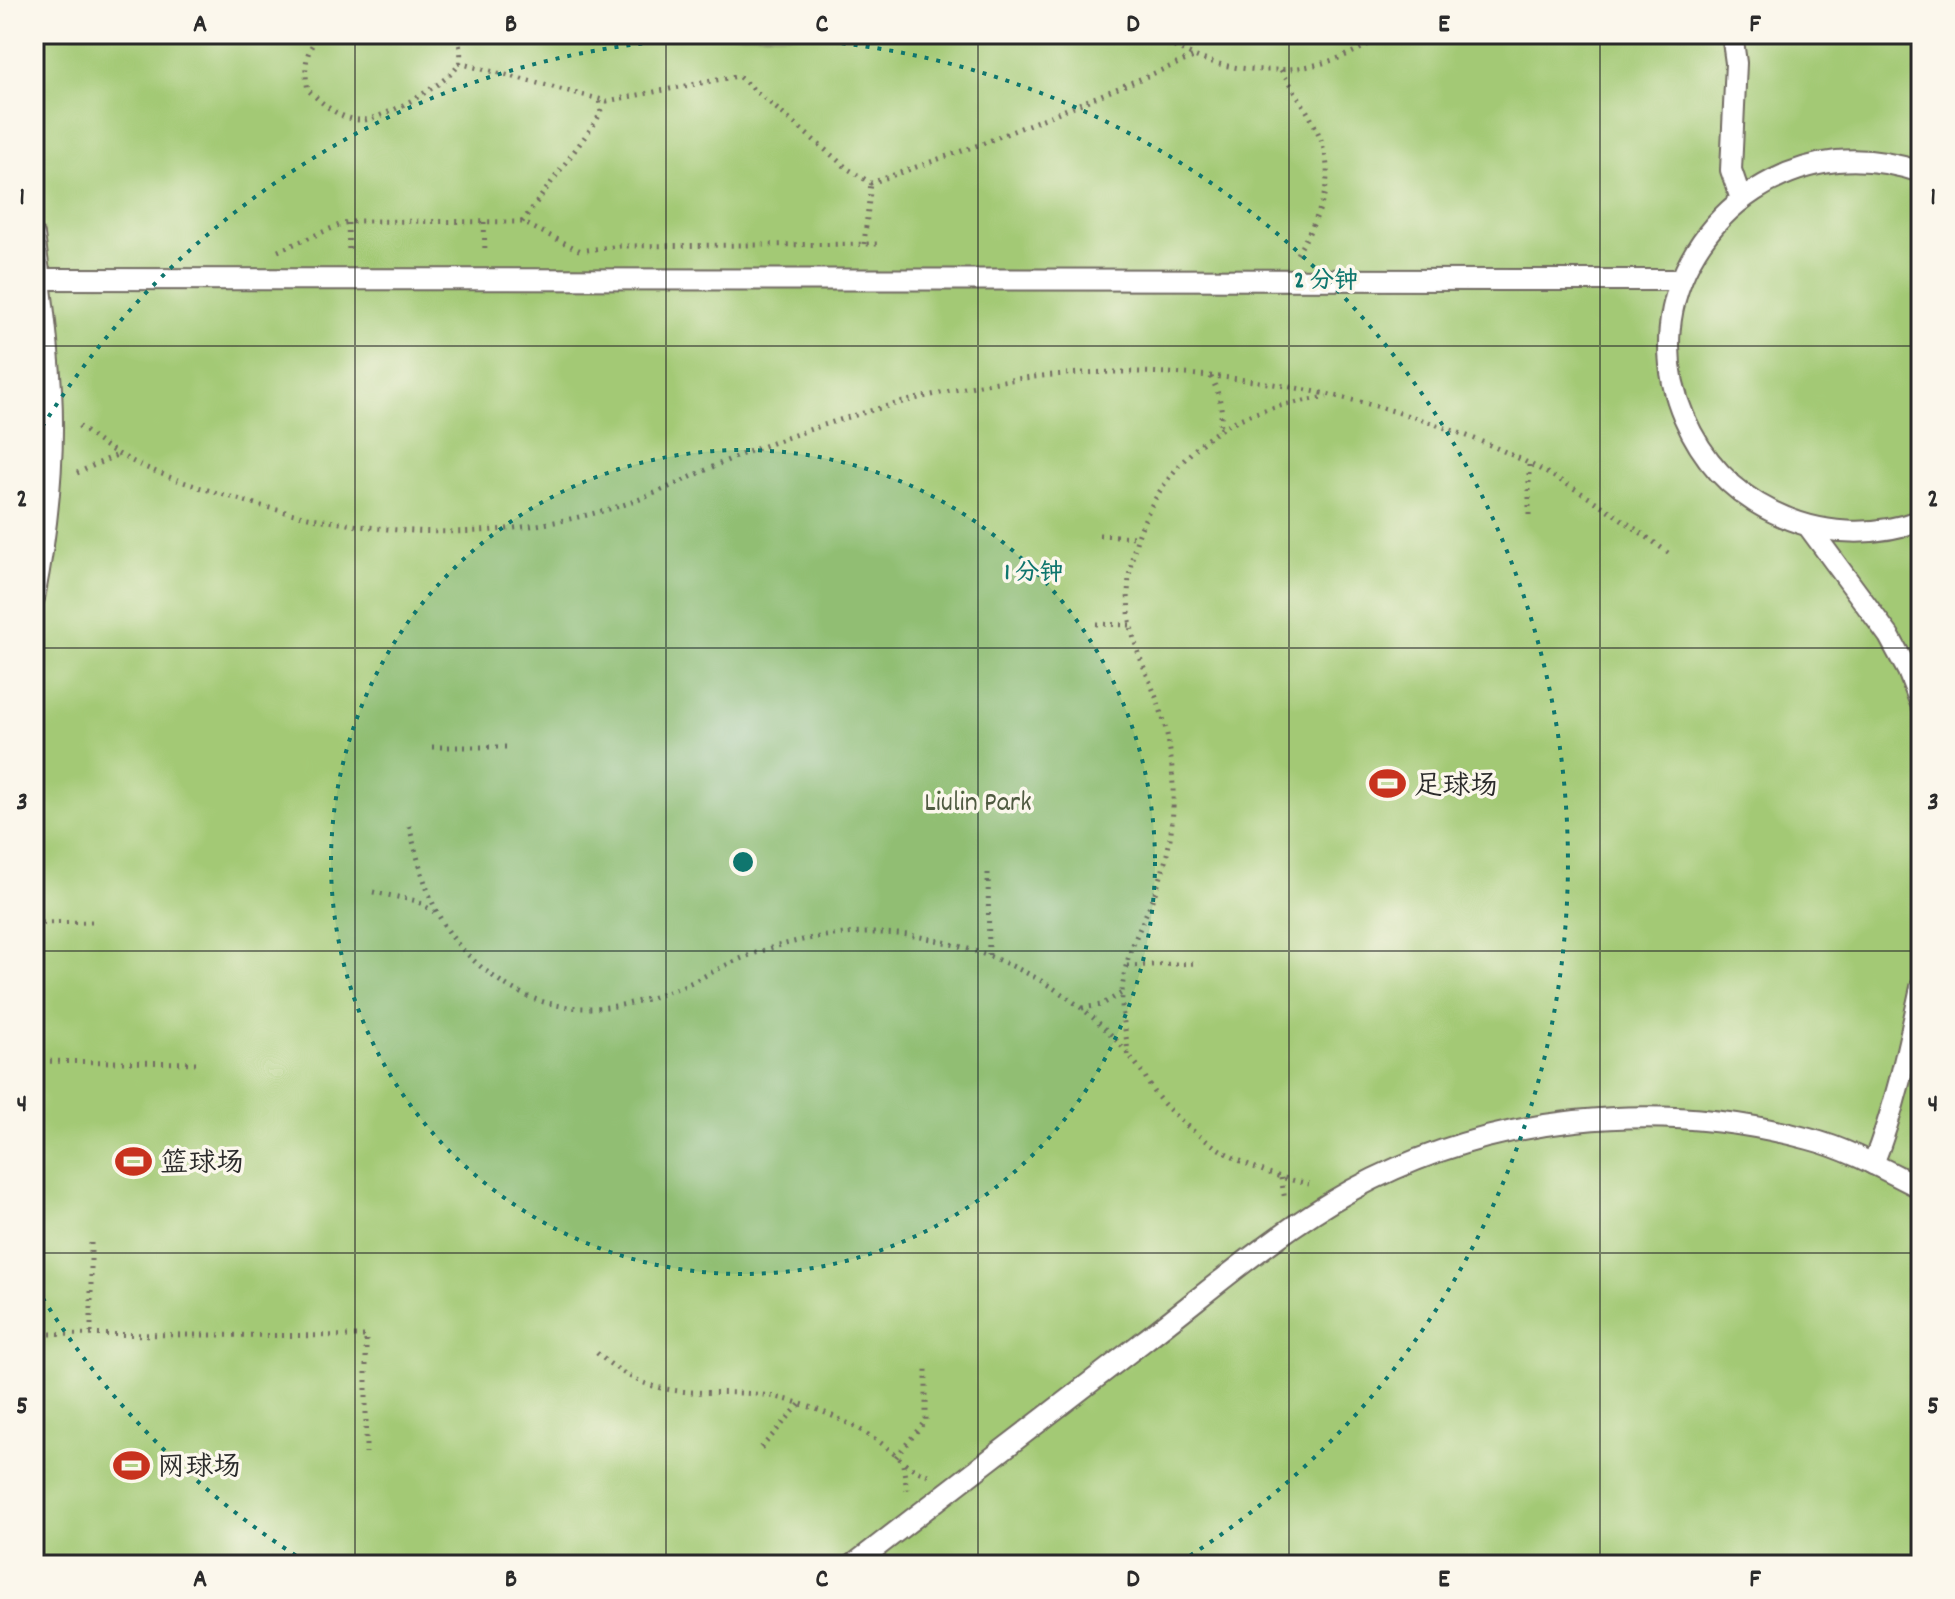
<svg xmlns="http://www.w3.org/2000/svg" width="1955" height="1599" font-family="Dekko,'LXGW WenKai TC',sans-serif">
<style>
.green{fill:#a3c974;stroke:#677a50;stroke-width:2}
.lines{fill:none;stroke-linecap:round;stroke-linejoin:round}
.service-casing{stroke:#716b62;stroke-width:24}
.path{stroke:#716b62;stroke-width:5;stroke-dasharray:2 6;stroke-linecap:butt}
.service{stroke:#fff;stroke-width:20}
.grid{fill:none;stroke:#2b2b2b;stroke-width:2;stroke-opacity:0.55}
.ring{fill:none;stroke:#0f766e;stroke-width:4;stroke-dasharray:4 8}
.labels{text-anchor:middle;stroke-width:7;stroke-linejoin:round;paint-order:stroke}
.poi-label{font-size:28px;fill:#2b2b2b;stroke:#fbf7ec;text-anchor:start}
.park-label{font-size:28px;fill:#4f5a41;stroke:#fbf7ec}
.centre{fill:#0f766e;stroke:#fbf7ec;stroke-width:4}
.ring-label{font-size:24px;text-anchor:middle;font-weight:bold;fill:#0f766e;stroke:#fbf7ec;stroke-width:7;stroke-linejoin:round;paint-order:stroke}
.neatline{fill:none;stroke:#2b2b2b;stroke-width:3}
.grid-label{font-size:26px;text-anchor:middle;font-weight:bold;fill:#2b2b2b}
</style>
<rect width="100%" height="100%" fill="#fbf7ec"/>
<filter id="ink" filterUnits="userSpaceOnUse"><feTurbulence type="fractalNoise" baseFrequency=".0125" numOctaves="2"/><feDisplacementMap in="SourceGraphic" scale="16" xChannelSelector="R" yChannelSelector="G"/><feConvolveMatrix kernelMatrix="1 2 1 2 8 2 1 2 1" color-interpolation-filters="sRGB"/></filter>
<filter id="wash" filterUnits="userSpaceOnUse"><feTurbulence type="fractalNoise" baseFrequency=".006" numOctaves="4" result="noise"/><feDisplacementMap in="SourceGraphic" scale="32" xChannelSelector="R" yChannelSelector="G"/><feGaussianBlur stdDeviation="1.8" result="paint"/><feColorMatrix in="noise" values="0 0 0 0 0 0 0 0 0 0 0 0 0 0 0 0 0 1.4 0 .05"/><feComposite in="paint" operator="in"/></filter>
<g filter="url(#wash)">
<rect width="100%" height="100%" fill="#f3e3c7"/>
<rect class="green" x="34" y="34" width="1887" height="1531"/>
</g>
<g filter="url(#ink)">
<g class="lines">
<defs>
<g id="service">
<path d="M1732,34l4,29 -5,107 10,29"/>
<path d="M1921,172c-27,-9 -55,-14 -84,-11 -122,14 -203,140 -153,256 18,42 48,75 89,95 46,23 100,26 148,8"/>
<path d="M34,235c7,51 14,103 17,154 4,69 -4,142 -17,209"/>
<path d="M34,279l1647,1"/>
<path d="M1808,526l81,110 19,35 13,33"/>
<path d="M1873,1164c23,-58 35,-117 48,-177"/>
<path d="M853,1565c97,-75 194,-149 291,-224 68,-52 133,-110 208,-151 138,-75 305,-92 457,-51 39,10 76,31 112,49"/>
</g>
</defs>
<use href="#service" class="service-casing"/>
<g class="path">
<path d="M323,34c-19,13 -19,35 -15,56 15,14 32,30 54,30 20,0 88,-38 97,-56 4,-10 0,-22 -4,-30"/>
<path d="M1154,34c65,48 165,48 230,0"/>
<path d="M459,63l148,38 131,-25 110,93 23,14 113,-40 212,-87"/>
<path d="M1281,70c49,75 66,101 16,184"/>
<path d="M484,222l1,31"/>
<path d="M522,222l73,-99 6,-11 -2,-13"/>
<path d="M348,223l1,31"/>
<path d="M864,244l7,-61"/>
<path d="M587,250l33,-4 262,-2"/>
<path d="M278,251l66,-28 15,-2 163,1 59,29"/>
<path d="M1211,377c9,19 14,34 7,54"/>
<path d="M79,426c45,41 112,59 169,76 121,35 243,42 365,6 43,-12 83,-35 125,-52 83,-33 170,-59 259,-74 159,-26 339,0 488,61 67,28 130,69 187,113"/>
<path d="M1529,465v53"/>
<path d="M77,473l42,-19"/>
<path d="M1099,535l39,2"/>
<path d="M1096,624l35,1"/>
<path d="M432,747h77"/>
<path d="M409,826c18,68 27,110 88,153 56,40 118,34 179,10 26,-10 50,-26 77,-35 49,-18 104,-25 155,-19 70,10 145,43 195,92 13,12 26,27 36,41 7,8 10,18 16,26 40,47 93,78 154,90"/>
<path d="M988,873l1,85"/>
<path d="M373,892l44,9 17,11"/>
<path d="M34,923l59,-1"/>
<path d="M1127,966l72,-3"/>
<path d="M1082,1008l19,-3 21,-12"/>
<path d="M1128,1055c-1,-20 -7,-41 -6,-61 1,-39 23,-73 36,-109 9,-25 14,-51 15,-77 1,-37 -3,-74 -16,-108 -9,-25 -21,-47 -26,-74 -14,-74 25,-153 87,-195 31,-21 73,-28 109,-34"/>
<path d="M34,1061l166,2"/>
<path d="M1281,1178l4,22"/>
<path d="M91,1243v91"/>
<path d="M34,1334l332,2v117"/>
<path d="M38,1334l1,231"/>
<path d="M597,1353c70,63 122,25 198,49 29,9 58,22 83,39 18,12 28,28 50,34"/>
<path d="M761,1448l39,-44"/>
<path d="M896,1457l30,-37v-53"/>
<path d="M903,1465l4,25"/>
</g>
<use href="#service" class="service"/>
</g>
</g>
<path class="grid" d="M355,34v1531M666,34v1531M978,34v1531M1289,34v1531M1600,34v1531M34,346h1887M34,648h1887M34,951h1887M34,1253h1887"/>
<circle cx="743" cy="862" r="412" fill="#0f766e" fill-opacity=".12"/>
<g class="ring">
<circle cx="743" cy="862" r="412"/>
<path d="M306 1562A825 825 0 0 1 36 1287M36 437A825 825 0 1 1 1180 1562"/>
</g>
<defs>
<symbol id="stadium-bare" viewBox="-9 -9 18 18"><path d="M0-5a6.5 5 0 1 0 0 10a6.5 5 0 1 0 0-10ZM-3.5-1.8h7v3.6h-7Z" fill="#c8321e" stroke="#fbf7ec" stroke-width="2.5" paint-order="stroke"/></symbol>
</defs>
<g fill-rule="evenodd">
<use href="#stadium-bare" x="1362" y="758" width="51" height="51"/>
<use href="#stadium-bare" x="108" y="1136" width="51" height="51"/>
<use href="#stadium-bare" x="106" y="1440" width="51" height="51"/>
</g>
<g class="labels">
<g class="poi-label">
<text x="1414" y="794">足球场</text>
<text x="160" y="1171">篮球场</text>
<text x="157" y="1475">网球场</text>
</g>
<g class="park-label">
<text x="978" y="810">Liulin Park</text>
</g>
</g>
<circle cx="743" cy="862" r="12" class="centre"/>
<g class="ring-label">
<text x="1326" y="287">2 分钟</text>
<text x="1034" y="579">1 分钟</text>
</g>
<rect width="1955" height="1599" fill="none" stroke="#fbf7ec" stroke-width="88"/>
<rect x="44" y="44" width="1867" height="1511" class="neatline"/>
<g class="grid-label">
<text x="200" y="31">A</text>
<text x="511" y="31">B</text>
<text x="822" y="31">C</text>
<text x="1133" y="31">D</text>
<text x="1444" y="31">E</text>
<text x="1755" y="31">F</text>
<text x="22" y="204">1</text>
<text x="1933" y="204">1</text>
<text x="22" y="506">2</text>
<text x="1933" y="506">2</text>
<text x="22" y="809">3</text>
<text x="1933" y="809">3</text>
<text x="22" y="1111">4</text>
<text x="1933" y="1111">4</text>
<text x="22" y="1413">5</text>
<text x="1933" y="1413">5</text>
<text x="200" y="1586">A</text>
<text x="511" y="1586">B</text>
<text x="822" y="1586">C</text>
<text x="1133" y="1586">D</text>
<text x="1444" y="1586">E</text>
<text x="1755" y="1586">F</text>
</g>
</svg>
